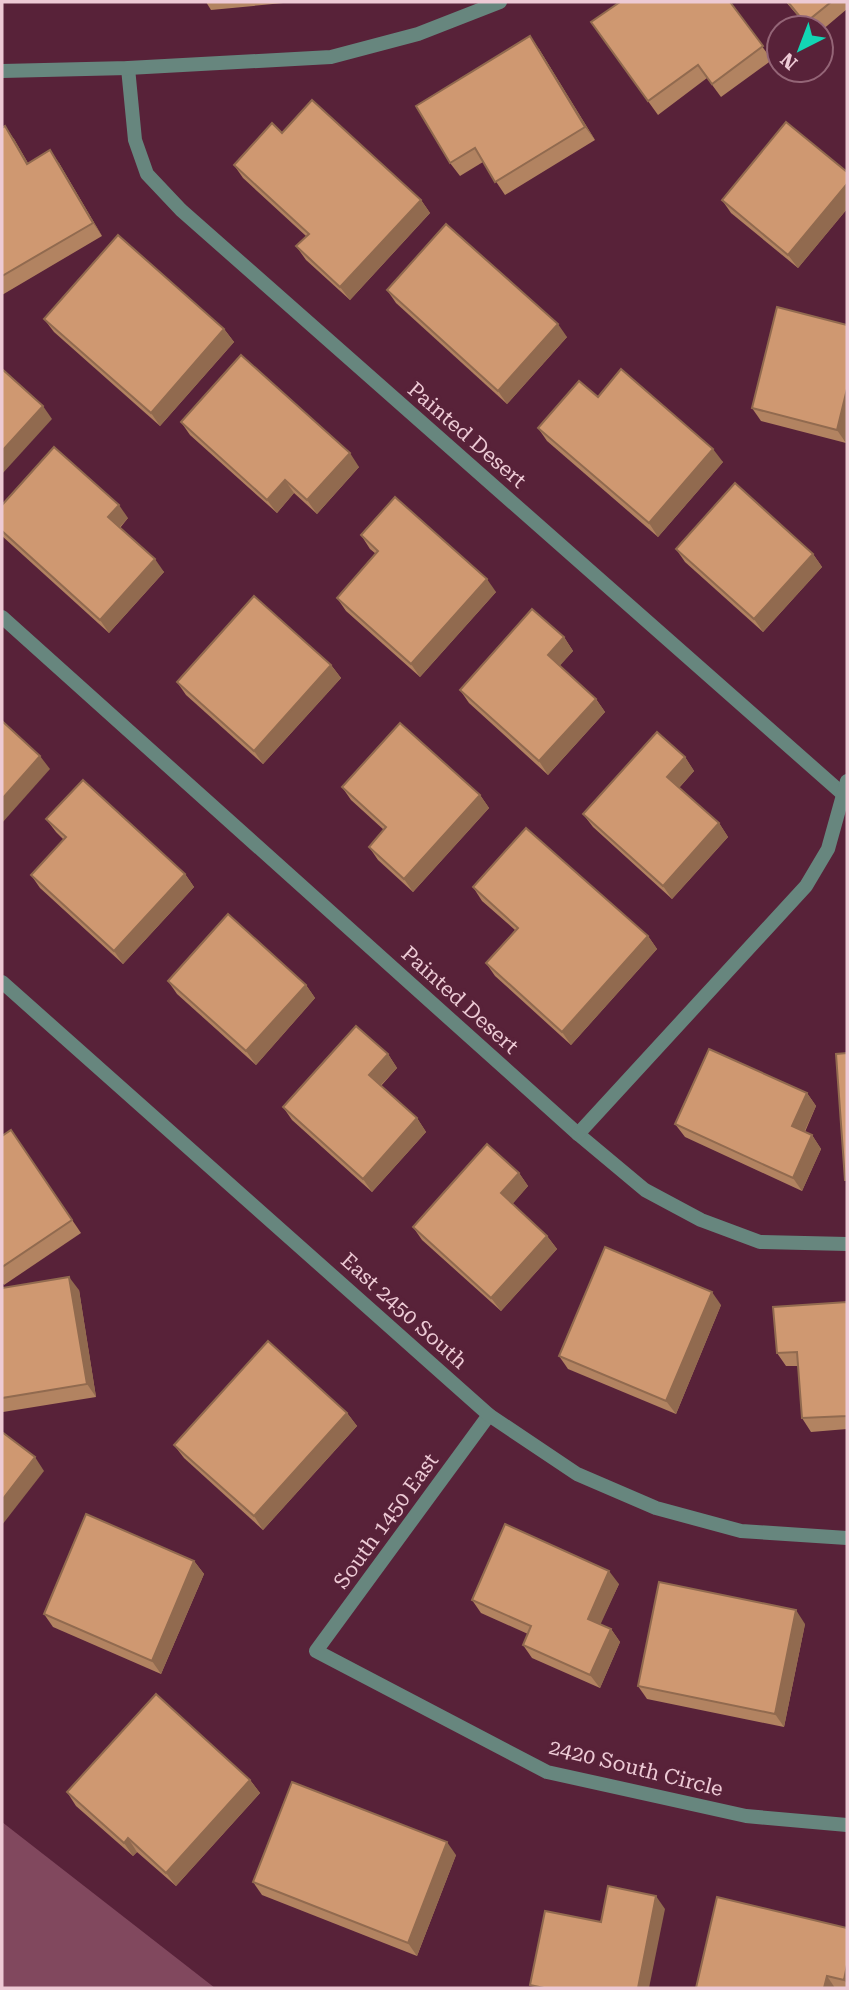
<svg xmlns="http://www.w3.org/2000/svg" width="849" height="1990" font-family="'Roboto Serif',serif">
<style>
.green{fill:#81485e}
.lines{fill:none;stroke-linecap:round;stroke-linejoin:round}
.minor{stroke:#67867e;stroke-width:14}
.tertiary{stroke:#67867e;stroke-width:14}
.wall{fill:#b28361}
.shaded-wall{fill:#916a4f}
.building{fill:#cf9871;stroke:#916a4f;stroke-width:2}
.labels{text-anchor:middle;stroke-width:7;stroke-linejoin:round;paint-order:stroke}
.street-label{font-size:21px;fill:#edcad5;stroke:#582239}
</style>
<rect width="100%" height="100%" fill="#582239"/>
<path class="green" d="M2,1822l213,166h-213z"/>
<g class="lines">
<g class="minor">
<path d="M128,68l7,72 12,34 34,36 663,585"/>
<path d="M2,71l126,-3 203,-11 87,-23 82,-32"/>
<path d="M2,617l576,517 67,56 56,30 59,22 87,2"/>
<path d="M578,1134l228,-248 22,-37 19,-68"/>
<path d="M489,1415l-173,236 231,121 199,44 101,9"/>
</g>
<path class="tertiary" d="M2,982l487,433 88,59 79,34 85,23 106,7"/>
</g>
<g class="wall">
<rect x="34" y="2" width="120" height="1"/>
<path d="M206,2h88l-83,8z"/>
<path d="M730,2l42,58 -51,37 -14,-19 -49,37 -67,-93z"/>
<path d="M786,2h61v7l-26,22v-3h-13z"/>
<path d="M539,49l56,91 -90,55 -22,-33 -23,14 -10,-13z"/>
<path d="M2,128l12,11 14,24h31l43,73 -100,59z"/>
<path d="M282,133l139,67 9,13 -80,87 -44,-40 -10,-14 10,-10 -63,-58 -9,-13z"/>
<path d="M847,172v37l-49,59 -67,-55 -9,-13z"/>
<path d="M387,290l180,47 -60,67 -111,-101z"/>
<path d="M777,307l69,136 -85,-22 -9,-13z"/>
<path d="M44,319l180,10 10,13 -74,84 -106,-94z"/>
<path d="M598,397l125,65 -65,75 -111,-96 -9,-13z"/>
<path d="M181,422l178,45 -42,47 -23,-21 -17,20 -87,-78z"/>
<path d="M2,505l126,13 -8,10 44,44 -55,61 -107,-97z"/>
<path d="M361,535l135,57 -76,85 -74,-66 -9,-13 39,-44 -6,-5z"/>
<path d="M676,549l137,5 9,13 -59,65 -78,-70z"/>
<path d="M564,637l9,14 -14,15 37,33 9,13 -57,63 -79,-72 -9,-13z"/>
<path d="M331,665l10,13 -78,86 -77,-69 -9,-13z"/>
<path d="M685,757l9,14 -15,17 40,35 9,14 -56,62 -79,-72 -10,-13z"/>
<path d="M342,787l138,8 9,13 -76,84 -35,-32 -9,-13 15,-17 -33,-30z"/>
<path d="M46,819l139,55 9,13 -71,77 -83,-76 -9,-13 33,-35 -8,-8z"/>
<path d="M473,887l175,49 9,13 -86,96 -76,-69 -9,-13 29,-33 -33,-29z"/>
<path d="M168,981l138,4 9,13 -59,67 -79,-71z"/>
<path d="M388,1054l9,14 -16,18 36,32 9,14 -54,60 -80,-72 -9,-13z"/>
<path d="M807,1093l9,13 -11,26 7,3 9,14 -19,42 -117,-54 -10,-13z"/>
<path d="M11,1130l70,103 -77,52 -2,-3v-146z"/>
<path d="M519,1173l9,13 -16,18 35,32 10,13 -56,62 -79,-71 -9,-13z"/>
<path d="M2,1288l77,2 17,107 -93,15 -1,-2z"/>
<path d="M847,1302v127l-36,3 -9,-14 -4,-52h-12l-9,-13z"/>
<path d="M721,1305l-45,109 -108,-45 -9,-13z"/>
<path d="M347,1413l10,13 -94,104 -79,-72 -10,-13z"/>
<path d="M194,1561l10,13 -43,100 -108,-47 -9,-13z"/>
<path d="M619,1584l-19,40 11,5 9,13 -20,46 -68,-30 -9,-13 5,-11 -47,-21 -9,-13z"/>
<path d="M805,1624l-21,103 -137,-28 -9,-13z"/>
<path d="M250,1780l10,13 -84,93 -39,-34 -4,4 -57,-50 -9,-14z"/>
<path d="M456,1855l-39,101 -155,-61 -9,-13z"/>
<path d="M847,1928v60h-151z"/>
</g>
<g class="shaded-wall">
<path d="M530,36l9,13 56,91 -10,-13z"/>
<path d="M5,126l9,13 22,38 -9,-13z"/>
<path d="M50,150l9,13 43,73 -9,-13z"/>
<path d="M847,184v25l-49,59 -10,-13z"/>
<path d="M421,200l9,13 -80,87 -10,-13z"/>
<path d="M558,324l9,13 -60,67 -9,-13z"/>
<path d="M224,329l10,13 -74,84 -9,-13z"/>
<path d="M847,389v49l-1,5 -9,-13z"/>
<path d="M43,406l9,13 -50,55v-23z"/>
<path d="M713,449l10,13 -65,75 -9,-14z"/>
<path d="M350,453l9,14 -42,47 -10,-14z"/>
<path d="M285,480l9,13 -17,20 -10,-13z"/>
<path d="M119,505l9,13 -11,12 -9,-13z"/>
<path d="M813,554l9,13 -59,65 -9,-13z"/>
<path d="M155,559l9,13 -55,61 -9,-13z"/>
<path d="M487,579l9,13 -76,85 -9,-13z"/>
<path d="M564,637l9,14 -16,18 -9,-14z"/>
<path d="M331,665l10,13 -78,86 -9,-13z"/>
<path d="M596,699l9,13 -57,63 -9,-14z"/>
<path d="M40,756l10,13 -48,54v-24z"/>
<path d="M685,757l9,14 -17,19 -10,-13z"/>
<path d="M480,795l9,13 -76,84 -9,-13z"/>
<path d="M719,823l9,14 -56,62 -9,-13z"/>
<path d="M185,874l9,13 -71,77 -9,-13z"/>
<path d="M648,936l9,13 -86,96 -9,-13z"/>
<path d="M306,985l9,13 -59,67 -10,-14z"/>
<path d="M388,1054l9,14 -19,20 -9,-13z"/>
<path d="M807,1093l9,13 -15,33 -9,-13z"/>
<path d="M417,1118l9,14 -54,60 -9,-13z"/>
<path d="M812,1135l9,14 -19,42 -9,-13z"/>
<path d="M519,1173l9,13 -18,21 -9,-14z"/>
<path d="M547,1236l10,13 -56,62 -10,-13z"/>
<path d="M69,1277l10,13 17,107 -9,-13z"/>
<path d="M712,1292l9,13 -45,109 -10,-13z"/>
<path d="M347,1413l10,13 -94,104 -9,-14z"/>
<path d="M35,1457l9,14 -42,54v-25z"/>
<path d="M194,1561l10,13 -43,100 -9,-13z"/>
<path d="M609,1571l10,13 -22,48 -9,-13z"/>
<path d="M796,1610l9,14 -21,103 -9,-13z"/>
<path d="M611,1629l9,13 -20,46 -10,-13z"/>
<path d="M250,1780l10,13 -84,93 -10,-13z"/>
<path d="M128,1838l9,14 -4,4 -9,-13z"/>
<path d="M447,1842l9,13 -39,101 -9,-13z"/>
<path d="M656,1896l9,13 -16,79h-11z"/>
<path d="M847,1965v19l-3,-4z"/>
<path d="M827,1976l8,12h-11z"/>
</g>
<g class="building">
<path d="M620,2h110l33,44 -51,38 -14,-19 -50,36 -57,-79z"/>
<path d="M788,2h43l-26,21z"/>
<path d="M530,36l55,91 -90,55 -20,-34 -25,15 -34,-57z"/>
<path d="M312,100l109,100 -81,87 -44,-41 13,-12 -75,-69 38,-42 10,10z"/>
<path d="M786,122l61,50v12l-59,71 -66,-55z"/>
<path d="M5,126l22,38 23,-14 43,73 -91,53v-148z"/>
<path d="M446,224l112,100 -60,67 -111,-101z"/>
<path d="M118,235l106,94 -73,84 -107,-94z"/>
<path d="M777,307l70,18v64l-10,41 -85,-22z"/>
<path d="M241,355l109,98 -43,47 -22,-20 -18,20 -86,-78z"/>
<path d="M2,369l41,37 -41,45z"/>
<path d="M621,369l92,80 -64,74 -111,-95 41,-47 19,16z"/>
<path d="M54,447l65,58 -11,12 47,42 -55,61 -98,-89v-26z"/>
<path d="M735,483l78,71 -59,65 -78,-70z"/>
<path d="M395,497l92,82 -76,85 -74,-66 41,-47 -17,-16z"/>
<path d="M254,596l77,69 -77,86 -77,-69z"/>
<path d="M532,609l32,28 -16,18 48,44 -57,62 -79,-71z"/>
<path d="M2,721l38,35 -38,43z"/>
<path d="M400,723l80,72 -76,84 -35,-32 17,-20 -44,-40z"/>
<path d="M657,732l28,25 -18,20 52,46 -56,63 -80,-72z"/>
<path d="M83,780l102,94 -71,77 -83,-76 35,-38 -20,-18z"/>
<path d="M526,828l122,108 -86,96 -76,-69 32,-35 -45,-41z"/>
<path d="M228,914l78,71 -60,66 -78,-70z"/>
<path d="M356,1026l32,28 -19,21 48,43 -54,61 -80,-72z"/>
<path d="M709,1049l98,44 -15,33 20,9 -19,43 -118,-54z"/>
<path d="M847,1053v127h-2l-9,-126z"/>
<path d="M11,1130l61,90 -70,47v-131z"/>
<path d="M487,1144l32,29 -18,20 46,43 -56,62 -78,-71z"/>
<path d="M605,1247l107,45 -46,109 -107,-45z"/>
<path d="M69,1277l18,107 -85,14v-110z"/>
<path d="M847,1302v114l-45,2 -5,-66 -20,1 -4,-46z"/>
<path d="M268,1341l79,72 -93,103 -80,-71z"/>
<path d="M2,1432l33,25 -33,43z"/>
<path d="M86,1514l108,47 -42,100 -108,-47z"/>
<path d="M505,1524l104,47 -21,48 23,10 -21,46 -67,-30 8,-19 -59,-26z"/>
<path d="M659,1582l137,28 -21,104 -137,-28z"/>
<path d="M156,1694l94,86 -84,93 -38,-35 -4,5 -57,-51z"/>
<path d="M292,1782l155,60 -39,101 -155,-61z"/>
<path d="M608,1886l48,10 -18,92h-94l-14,-3 15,-74 56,11z"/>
<path d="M717,1897l130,31v37l-3,15 -17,-4 -3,12h-128z"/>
</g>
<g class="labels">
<g class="street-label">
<text transform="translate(467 435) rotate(41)" y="7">Painted Desert</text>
<text transform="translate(460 1000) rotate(42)" y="7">Painted Desert</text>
<text transform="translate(404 1311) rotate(42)" y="7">East 2450 South</text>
<text transform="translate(386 1521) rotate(-54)" y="7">South 1450 East</text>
<text transform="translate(636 1768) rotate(14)" y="7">2420 South Circle</text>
</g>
</g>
<rect width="849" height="1990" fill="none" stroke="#edcad5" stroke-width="7"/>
<g transform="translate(800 49) rotate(222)"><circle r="33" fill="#582239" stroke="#946577" stroke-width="2"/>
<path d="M0-5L12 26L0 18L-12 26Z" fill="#12d5b4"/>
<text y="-10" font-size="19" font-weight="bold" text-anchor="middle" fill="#edcad5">N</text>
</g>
</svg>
